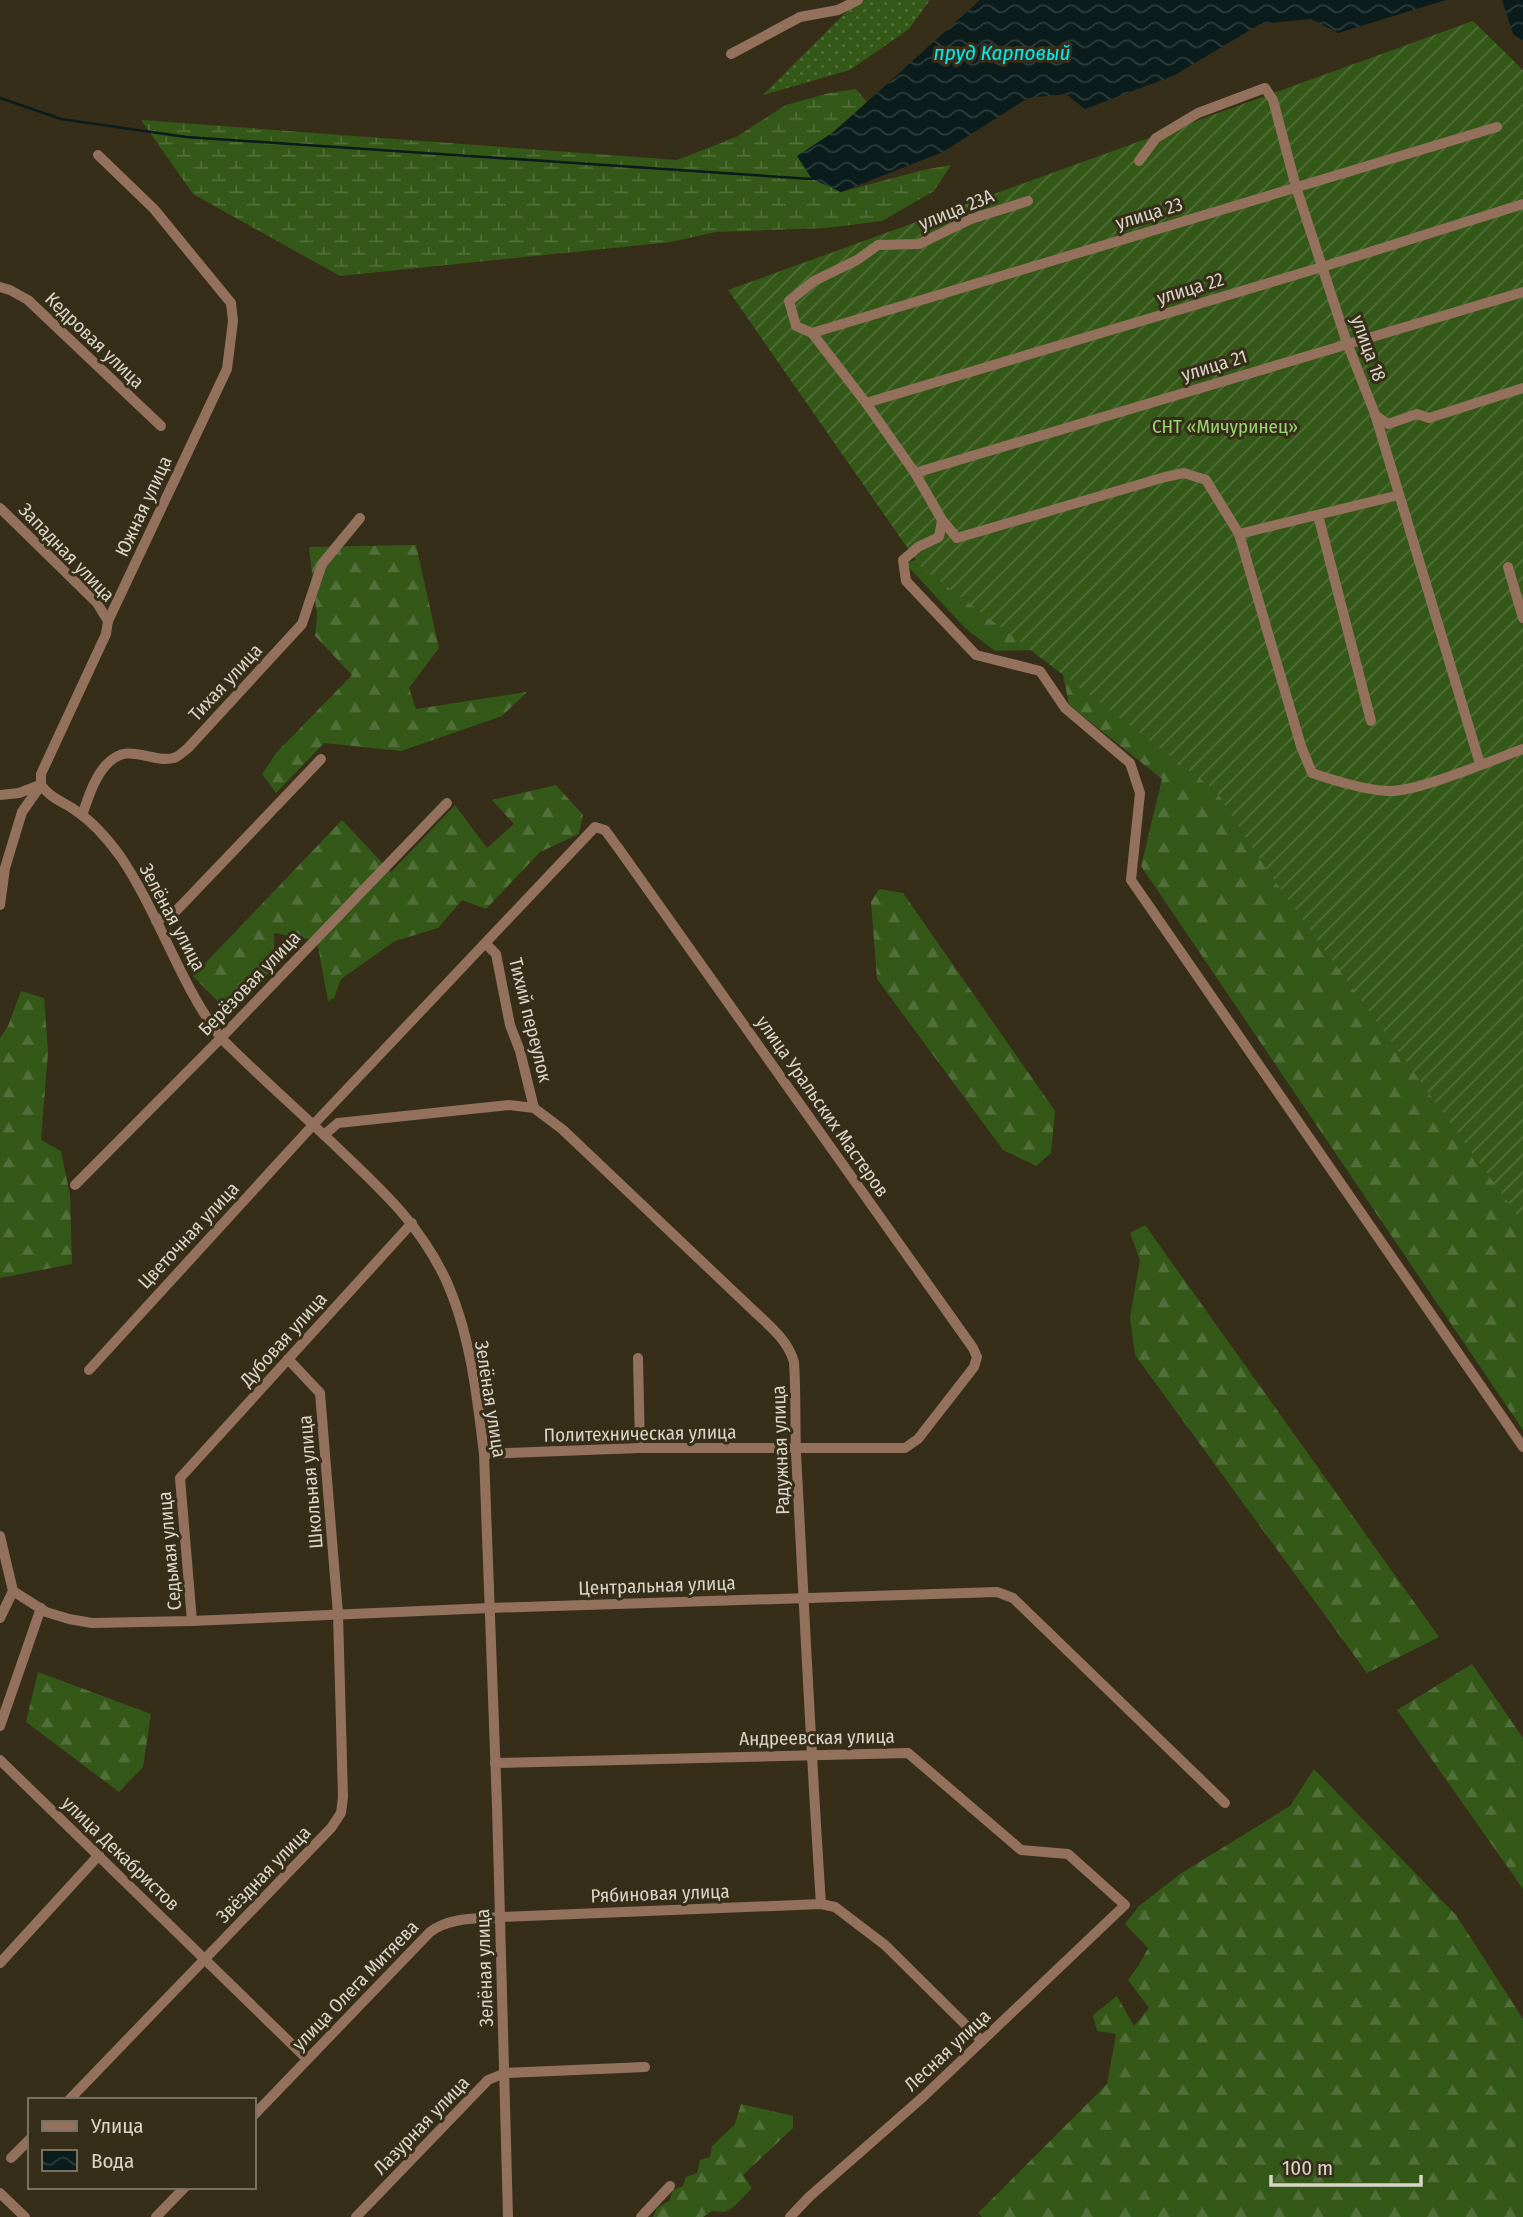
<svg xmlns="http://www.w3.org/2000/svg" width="1523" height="2217" font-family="'Fira Sans Condensed',sans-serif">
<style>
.grass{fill:url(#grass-dots)}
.forest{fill:url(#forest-firs)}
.wetland{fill:url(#wetland-marsh)}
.garden{fill:url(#garden-furrows)}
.water{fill:url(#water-waves)}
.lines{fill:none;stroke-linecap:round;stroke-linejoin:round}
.stream{stroke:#0a1c1c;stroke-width:2.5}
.minor{stroke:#93715d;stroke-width:10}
.labels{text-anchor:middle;stroke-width:6;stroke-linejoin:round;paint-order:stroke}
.street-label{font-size:19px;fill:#dad5c8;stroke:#362e19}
.park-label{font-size:19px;fill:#99d672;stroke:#362e19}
.water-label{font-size:21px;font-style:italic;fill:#00edf4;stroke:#362e19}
</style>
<defs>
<pattern id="grass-dots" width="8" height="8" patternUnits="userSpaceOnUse" patternTransform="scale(1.75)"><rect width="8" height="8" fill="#345818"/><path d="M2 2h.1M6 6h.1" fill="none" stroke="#516f38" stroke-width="1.8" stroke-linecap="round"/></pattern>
<pattern id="forest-firs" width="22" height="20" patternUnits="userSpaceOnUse" patternTransform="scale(1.75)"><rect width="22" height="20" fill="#345818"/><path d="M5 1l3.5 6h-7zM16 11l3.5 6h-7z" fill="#516f38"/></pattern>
<pattern id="wetland-marsh" width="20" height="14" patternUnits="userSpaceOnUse" patternTransform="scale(1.75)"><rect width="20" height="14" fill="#345818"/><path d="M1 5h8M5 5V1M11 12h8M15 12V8" fill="none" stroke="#516f38"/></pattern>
<pattern id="garden-furrows" width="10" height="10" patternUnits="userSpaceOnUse" patternTransform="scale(1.75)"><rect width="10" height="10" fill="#345818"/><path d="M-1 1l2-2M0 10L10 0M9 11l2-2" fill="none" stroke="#516f38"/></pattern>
<pattern id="water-waves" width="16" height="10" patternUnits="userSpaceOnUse" patternTransform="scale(1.75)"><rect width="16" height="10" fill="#0a1c1c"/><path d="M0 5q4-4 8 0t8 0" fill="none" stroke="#2d3c3c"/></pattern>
</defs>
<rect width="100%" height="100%" fill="#362e19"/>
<path class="grass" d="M858,0h72l-21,29 -59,41 -87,25z"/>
<g class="forest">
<path d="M1164,487l359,357v586l-382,-564 21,-87 -93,-74 -20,-101 -14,46 -40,1 -30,-23 -60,-65z"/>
<path d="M416,545l23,103 -30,40 7,21 111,-17 -25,24 -101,35 -77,-8 -48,50 -14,-19 15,-22 75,-77 -37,-39 2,-20 -8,-69z"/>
<path d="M556,785l27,30 -4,19 -39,18 -54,57 -24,-9 -24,28 -43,13 -54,38 -7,19 -6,3 -11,-60 -43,-8 1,34 -46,46 -36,-37 149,-156 49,52 64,-67 32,43 27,-24 -22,-24z"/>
<path d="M879,889l24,4 152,218 -4,42 -15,13 -33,-16 -126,-171 -6,-77z"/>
<path d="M21,991l23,7 4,54 -7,88 20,11 9,44 2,69 -72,14v-240l8,-12z"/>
<path d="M1145,1225l294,412 -72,36 -232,-318 -5,-38 10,-57 -10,-27z"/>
<path d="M1472,1664l51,74v151l-126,-179z"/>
<path d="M38,1672l113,42 -8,53 -24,25 -93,-70z"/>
<path d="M1314,1769l142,146 67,104v198h-541l-4,-4 129,-129 9,-50 -19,-3 -4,-16 24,-19 17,30 15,-18 -21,-28 11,-15 9,-17 -23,-24 14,-18 41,-32 110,-68z"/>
<path d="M741,2104l52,12v12l-50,47 9,13 -17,18 -10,6 -13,-1 -9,6h-50l4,-9 12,-7 4,-11 10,-4 3,-9 11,-4 3,-13 10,-3 2,-11 23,-22z"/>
</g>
<path class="wetland" d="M856,89l11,13 -33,29 7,61 82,-22 28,-5 -17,26 -52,30 -55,7 -111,4 -45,10 -331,34 -147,-82 -52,-74 536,40 59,-23 50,-32 43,-12z"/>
<path class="garden" d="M1473,21l50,49v1153l-256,-353 -51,-79 -296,-225 -192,-276z"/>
<g class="water">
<path d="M980,0h466l-108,33 -27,-14 -51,5 -85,51 -90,34 -19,-15 -38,4 -85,54 -102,40 -29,-13 -15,-23 38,-25z"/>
<path d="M1502,0h21v41l-10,-7z"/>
</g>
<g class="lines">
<path class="stream" d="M0,98l61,21 125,18 626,42"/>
<g class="minor">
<path d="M731,54l69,-37 38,-7 20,-10"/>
<path d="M1139,161l17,-23 42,-25 67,-25 8,12 23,87 51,156 28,71 105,350"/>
<path d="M1028,201l-57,18 -52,25 -41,1 -21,15 -43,21 -25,20 7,25 16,7 54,70 49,70 27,47 15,18 208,-61 19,-4 22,7 33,54 62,212 11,27c24,8 49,16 75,18 29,2 105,-31 136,-42"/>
<path d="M0,287l10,3 18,10 133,126"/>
<path d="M812,333l685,-206"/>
<path d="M866,403l456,-136 201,-63"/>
<path d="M1375,415l13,9 29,-10 12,4 94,-30"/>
<path d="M915,473l608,-181"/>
<path d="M0,508l97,95 11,18"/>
<path d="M1318,515l53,206"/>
<path d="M942,520l-3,17 -21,10 -15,13 3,21 70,74 64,16 25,37 65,55 10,30 -9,87 392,567"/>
<path d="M1239,534l160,-39"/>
<path d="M1508,567l15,51"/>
<path d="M41,785c8,12 22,17 34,25 18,12 32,28 45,46 39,57 59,127 101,182 39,39 80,75 120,113 43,41 78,73 104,127 25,54 32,117 39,176l13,352 11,411"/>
<path d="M0,795l19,-2 21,-8"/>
<path d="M82,815c6,-16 12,-37 24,-50 23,-25 44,-1 68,-7 5,-2 9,-6 14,-10l114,-124 20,-60 38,-46"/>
<path d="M0,905l5,-37 17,-56 19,-27v-11l65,-140 2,-13 119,-252 6,-48 -2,-18 -77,-94 -56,-54"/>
<path d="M156,921l20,-10 145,-152"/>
<path d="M486,944l10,10 14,71 10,26 14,57"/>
<path d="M324,1135l14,-12 171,-18 25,3 28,21 193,183c16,15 33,29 39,50 2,30 1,61 2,91 8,150 15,301 25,451"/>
<path d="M75,1185l146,-147 226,-235"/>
<path d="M638,1358l2,90"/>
<path d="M89,1370l224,-245 282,-298 10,3 14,19 354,499 4,9 -3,10 -56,72 -13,9h-265l-156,6"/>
<path d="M0,1536l13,55 -13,27"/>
<path d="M13,1591l33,21 23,7 23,4 100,-2 298,-13 507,-16 16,6 212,205"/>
<path d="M192,1621l-12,-143 232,-255"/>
<path d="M0,1726l41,-118"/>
<path d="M0,1760l307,299"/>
<path d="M495,1763l413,-10 113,97 47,4 57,51 -202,192 -114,100 -19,20"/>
<path d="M0,1963l99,-108"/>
<path d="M69,2100l262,-272 10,-15 2,-16 -5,-183 -18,-221 -32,-34"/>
<path d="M254,2115l176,-183c20,-15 46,-13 70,-15l321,-13 14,3 50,38 97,96"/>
<path d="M11,2158l19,-19"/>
<path d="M0,2193l25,24"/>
<path d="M156,2217l29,-30"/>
<path d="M356,2217l132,-137 17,-7 140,-6"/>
<path d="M641,2217l29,-31"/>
</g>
</g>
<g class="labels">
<g class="street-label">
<text transform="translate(956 209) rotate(-22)" y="7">улица 23А</text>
<text transform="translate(1149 213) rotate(-17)" y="7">улица 23</text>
<text transform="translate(1190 288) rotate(-17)" y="7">улица 22</text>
<text transform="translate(95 340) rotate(44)" y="7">Кедровая улица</text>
<text transform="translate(1369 348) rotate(70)" y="7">улица 18</text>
<text transform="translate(1214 365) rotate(-17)" y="7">улица 21</text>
<text transform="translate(143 506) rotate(-65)" y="7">Южная улица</text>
<text transform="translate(67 552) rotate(46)" y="7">Западная улица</text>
<text transform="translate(225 682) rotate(-47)" y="7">Тихая улица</text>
<text transform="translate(173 917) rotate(62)" y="7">Зелёная улица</text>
<text transform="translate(249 983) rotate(-46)" y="7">Берёзовая улица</text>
<text transform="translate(531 1020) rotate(76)" y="7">Тихий переулок</text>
<text transform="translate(823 1106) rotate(55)" y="7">улица Уральских Мастеров</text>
<text transform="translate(188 1235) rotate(-47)" y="7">Цветочная улица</text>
<text transform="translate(283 1339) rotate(-48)" y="7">Дубовая улица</text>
<text transform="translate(491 1399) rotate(81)" y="7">Зелёная улица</text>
<text transform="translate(640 1433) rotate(-1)" y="7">Политехническая улица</text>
<text transform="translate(780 1450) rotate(-92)" y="7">Радужная улица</text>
<text transform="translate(310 1482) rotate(-95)" y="7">Школьная улица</text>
<text transform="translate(169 1551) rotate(-95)" y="7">Седьмая улица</text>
<text transform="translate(657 1585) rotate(-2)" y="7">Центральная улица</text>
<text transform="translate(817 1737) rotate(-1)" y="7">Андреевская улица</text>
<text transform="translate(121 1853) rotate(44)" y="7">улица Декабристов</text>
<text transform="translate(263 1874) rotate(-46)" y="7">Звёздная улица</text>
<text transform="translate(660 1893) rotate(-2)" y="7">Рябиновая улица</text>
<text transform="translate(484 1968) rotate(-92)" y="7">Зелёная улица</text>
<text transform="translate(355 1985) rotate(-46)" y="7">улица Олега Митяева</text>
<text transform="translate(947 2050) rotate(-43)" y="7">Лесная улица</text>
<text transform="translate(421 2125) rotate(-46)" y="7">Лазурная улица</text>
</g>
<g class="park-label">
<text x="1225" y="433">СНТ «Мичуринец»</text>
</g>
<g class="water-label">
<text x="1002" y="60">пруд Карповый</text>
</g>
</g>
<rect x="28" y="2098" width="228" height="91" fill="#362e19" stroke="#78715f" stroke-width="2"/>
<rect x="42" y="2121" width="35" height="10" fill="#93715d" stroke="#78715f" stroke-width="2"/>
<text x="91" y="2133" font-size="21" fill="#dad5c8">Улица</text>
<rect x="42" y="2150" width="35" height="21" fill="url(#water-waves)" stroke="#78715f" stroke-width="2"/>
<text x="91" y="2168" font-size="21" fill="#dad5c8">Вода</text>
<path d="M1271 2175v10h150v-10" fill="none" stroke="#dad5c8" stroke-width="3.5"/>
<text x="1282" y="2175" font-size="21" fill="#dad5c8" stroke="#362e19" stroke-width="5" paint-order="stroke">100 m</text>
</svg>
